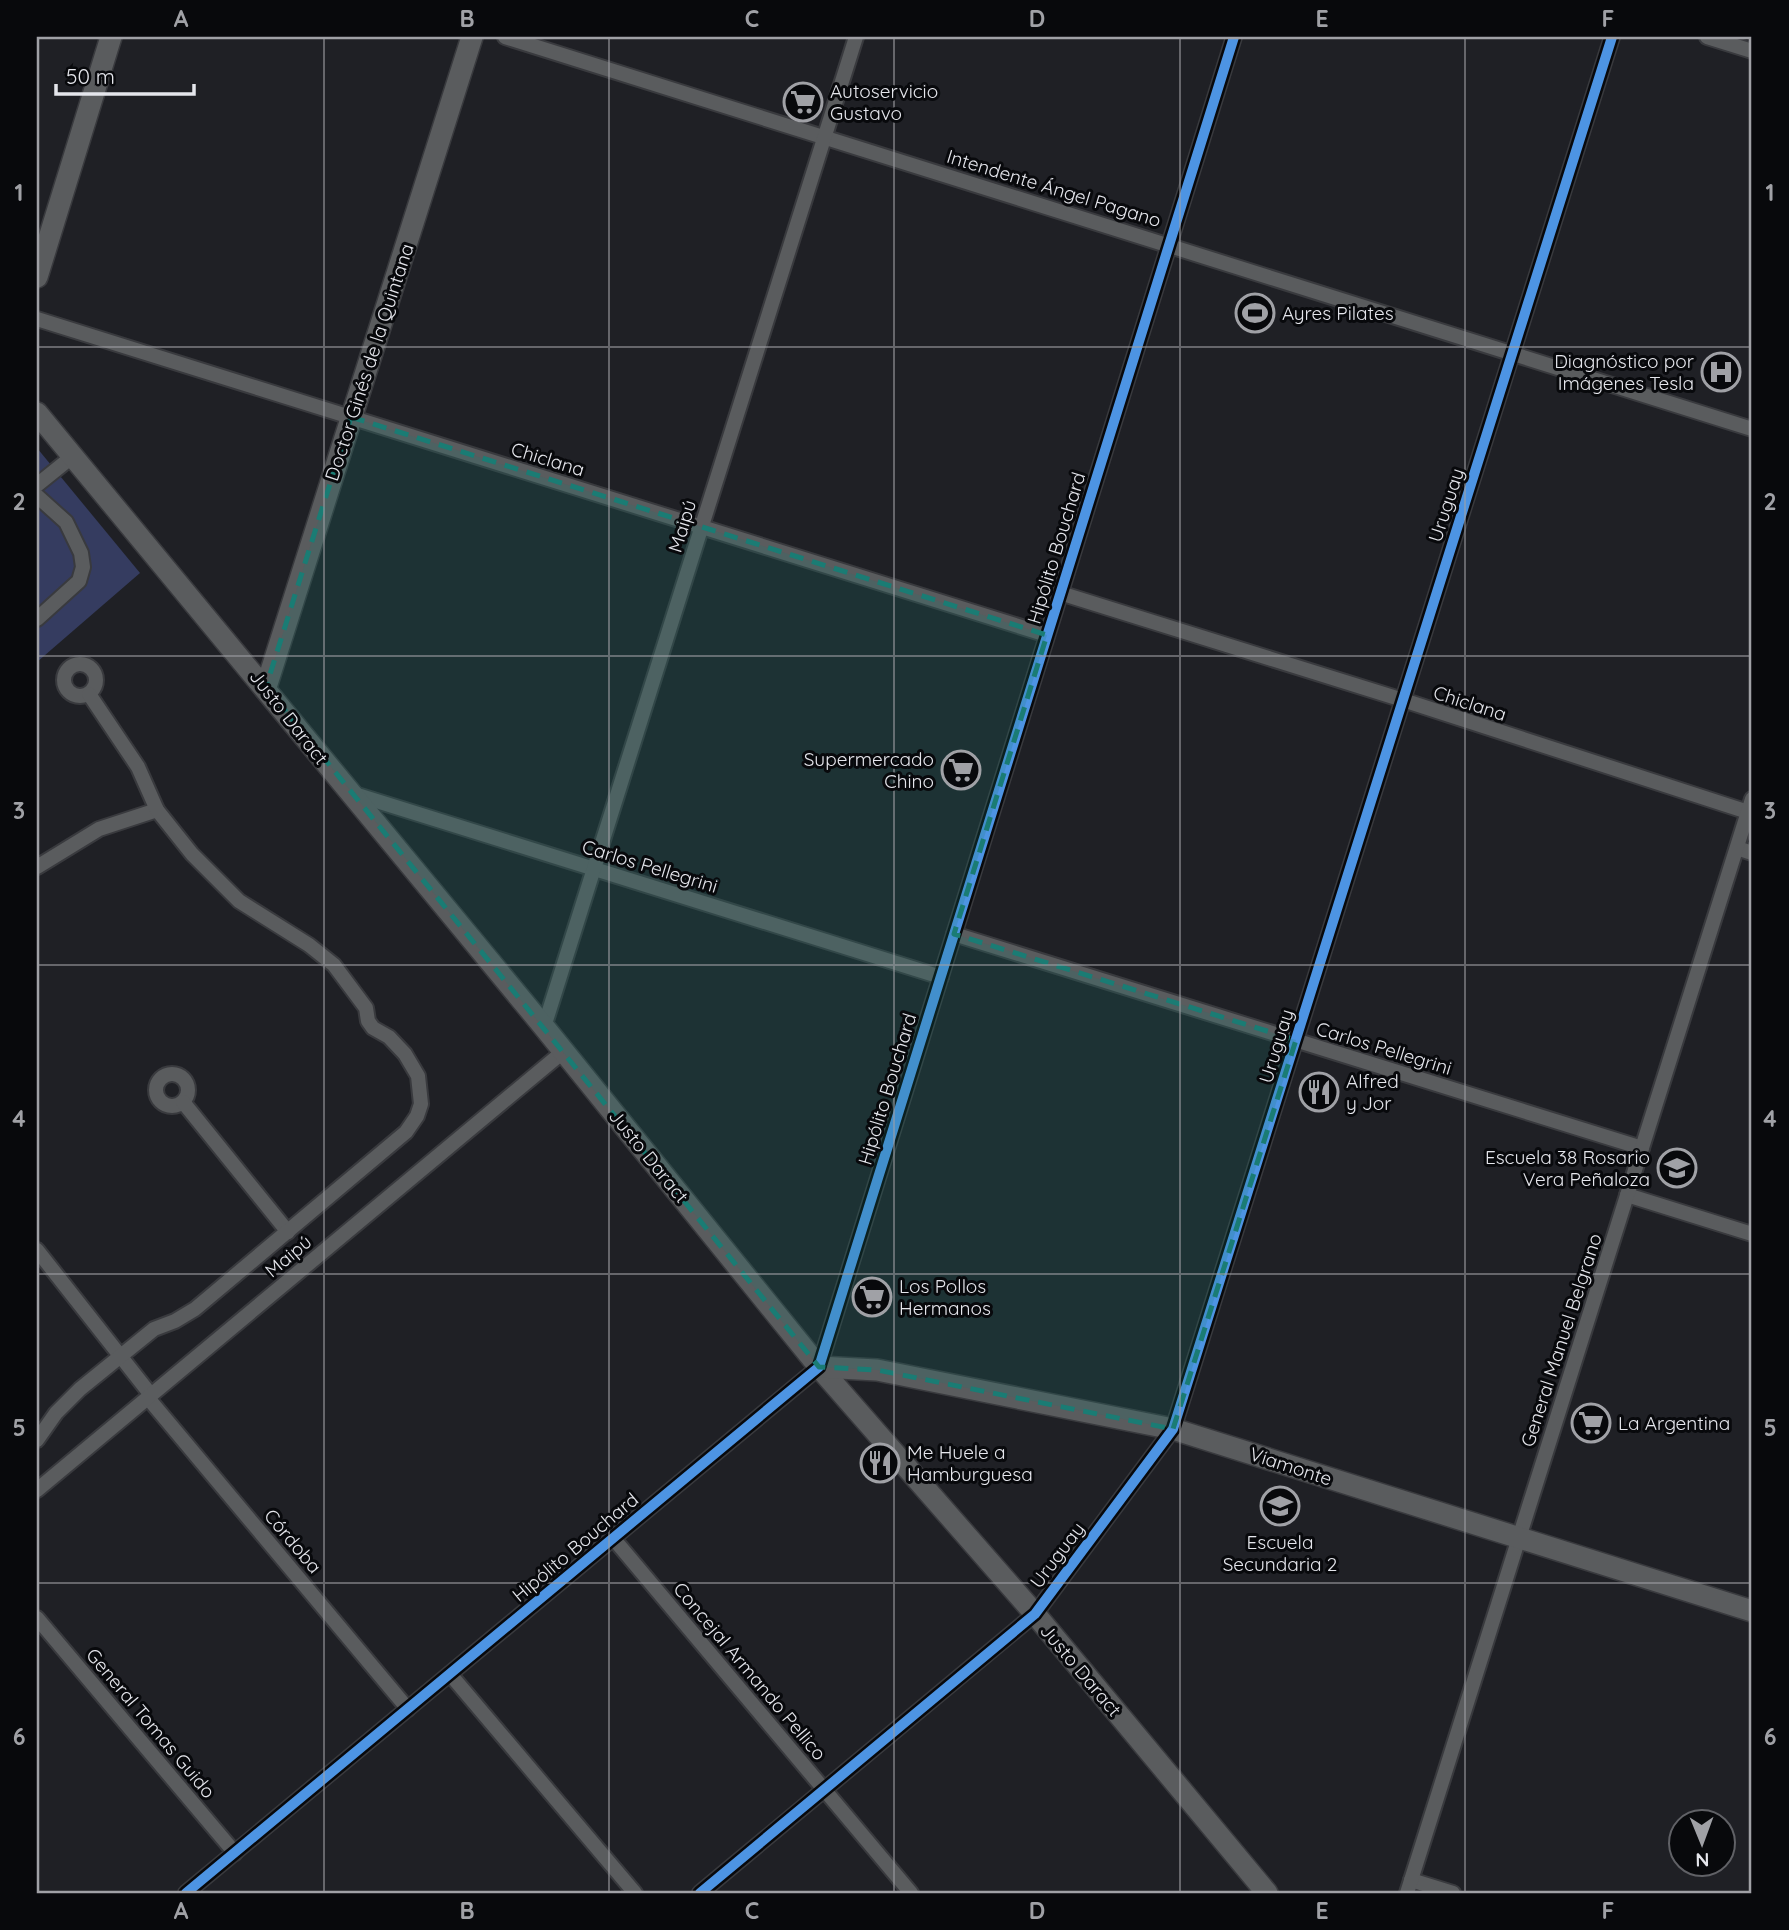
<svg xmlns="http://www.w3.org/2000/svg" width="1789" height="1930" font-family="Quicksand,sans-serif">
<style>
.green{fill:#353c60}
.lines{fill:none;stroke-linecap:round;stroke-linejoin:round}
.street-casing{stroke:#393a3e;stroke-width:18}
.secondary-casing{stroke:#393a3e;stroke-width:24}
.street{stroke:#5a5c5e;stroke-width:14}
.secondary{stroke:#5a5c5e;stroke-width:21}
.cycleway-casing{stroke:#08090c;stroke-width:15}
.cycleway{stroke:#4d94e3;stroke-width:10}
.marked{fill:#1a7c74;fill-opacity:0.2;stroke:#1a7c74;stroke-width:5;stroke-dasharray:14 9;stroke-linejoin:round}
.grid{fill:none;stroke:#a0a1a6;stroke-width:2;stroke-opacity:0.55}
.labels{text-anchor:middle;stroke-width:6;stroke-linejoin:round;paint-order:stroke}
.poi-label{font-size:19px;fill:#e5e6ec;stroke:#08090c;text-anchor:start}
.street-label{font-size:19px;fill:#e5e6ec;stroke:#08090c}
.neatline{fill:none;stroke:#a0a1a6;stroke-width:2.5}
.grid-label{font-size:23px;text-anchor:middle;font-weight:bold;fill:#a0a1a6}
</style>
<rect width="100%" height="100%" fill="#1f2025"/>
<path class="green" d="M37,448l103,125 -103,89z"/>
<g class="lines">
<defs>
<g id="street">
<path d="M505,37l1247,392"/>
<path d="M1707,37l45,14"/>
<path d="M37,319l1010,316"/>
<path d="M37,485l36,-29"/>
<path d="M37,496l29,26 15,31 2,14 -4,14 -42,38"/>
<path d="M1060,593l343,107 345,112"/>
<circle cx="80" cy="680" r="16"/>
<path d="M351,793l590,184"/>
<path d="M1737,848l15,5"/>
<path d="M37,867l62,-38 58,-19"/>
<path d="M954,934l688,214"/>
<path d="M544,1027l312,-990"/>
<circle cx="172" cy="1090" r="16"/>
<path d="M183,1102l105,130"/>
<path d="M1627,1195l125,39"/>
<path d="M37,1250l114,145"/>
<path d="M148,1398l260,311"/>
<path d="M37,1440l19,-27 24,-24 74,-60 21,-8 20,-12 211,-177 11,-16 4,-12 -3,-28 -13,-22 -16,-17 -16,-9 -5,-7 -2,-13 -32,-43 -25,-20 -70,-44 -47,-47 -35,-44 -19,-43 -49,-73"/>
<path d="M37,1490l527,-439"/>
<path d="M613,1538l298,355"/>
<path d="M37,1618l198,235"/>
<path d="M450,1674l185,219"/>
<path d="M1411,1880l42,13"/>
<path d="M186,1893l633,-526 415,-1330"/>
<path d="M700,1893l335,-279 138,-185 439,-1392"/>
<path d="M1407,1893l345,-1094"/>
</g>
<g id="secondary">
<path d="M37,277l74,-240"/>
<path d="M37,413l507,614 275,340 216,247 232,279"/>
<path d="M266,687l206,-650"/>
<path d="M819,1367l58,3 296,59 579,182"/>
</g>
</defs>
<use href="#street" class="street-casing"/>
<use href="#secondary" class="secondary-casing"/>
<use href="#street" class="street"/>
<use href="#secondary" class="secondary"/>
<defs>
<g id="cycleway">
<path d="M186,1893l633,-526 415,-1330"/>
<path d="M700,1893l335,-279 138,-185 439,-1392"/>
</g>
</defs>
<use href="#cycleway" class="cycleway-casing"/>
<use href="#cycleway" class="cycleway"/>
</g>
<path class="marked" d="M351,417l696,218 -93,299 342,106 -123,389 -296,-59 -58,-3 -553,-680z"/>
<path class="grid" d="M324,37v1856M609,37v1856M894,37v1856M1180,37v1856M1465,37v1856M37,347h1715M37,656h1715M37,965h1715M37,1274h1715M37,1583h1715"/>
<defs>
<symbol id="supermarket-ring" viewBox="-11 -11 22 22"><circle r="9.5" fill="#08090c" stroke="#a0a1a6" stroke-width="1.5"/><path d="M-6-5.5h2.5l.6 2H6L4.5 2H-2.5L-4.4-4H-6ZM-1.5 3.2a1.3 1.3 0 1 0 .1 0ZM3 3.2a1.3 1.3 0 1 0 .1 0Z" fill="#a0a1a6"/></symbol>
<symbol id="stadium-ring" viewBox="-11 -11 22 22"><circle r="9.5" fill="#08090c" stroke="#a0a1a6" stroke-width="1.5"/><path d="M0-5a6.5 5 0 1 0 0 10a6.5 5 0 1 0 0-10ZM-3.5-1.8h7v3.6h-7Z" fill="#a0a1a6"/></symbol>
<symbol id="hospital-ring" viewBox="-11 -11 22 22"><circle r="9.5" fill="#08090c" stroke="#a0a1a6" stroke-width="1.5"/><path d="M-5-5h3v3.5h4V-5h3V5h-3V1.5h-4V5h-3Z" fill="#a0a1a6"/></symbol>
<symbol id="restaurant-ring" viewBox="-11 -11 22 22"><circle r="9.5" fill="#08090c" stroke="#a0a1a6" stroke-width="1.5"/><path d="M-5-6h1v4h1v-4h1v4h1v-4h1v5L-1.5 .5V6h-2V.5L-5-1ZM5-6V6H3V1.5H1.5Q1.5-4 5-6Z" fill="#a0a1a6"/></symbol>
<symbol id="school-ring" viewBox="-11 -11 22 22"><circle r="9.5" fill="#08090c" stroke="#a0a1a6" stroke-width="1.5"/><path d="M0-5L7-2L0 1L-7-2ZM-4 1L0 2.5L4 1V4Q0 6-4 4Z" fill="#a0a1a6"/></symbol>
</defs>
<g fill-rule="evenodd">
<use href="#supermarket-ring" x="781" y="80" width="44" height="44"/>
<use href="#stadium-ring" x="1233" y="291" width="44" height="44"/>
<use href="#hospital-ring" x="1699" y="350" width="44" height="44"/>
<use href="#supermarket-ring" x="939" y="748" width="44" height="44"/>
<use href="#restaurant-ring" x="1297" y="1070" width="44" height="44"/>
<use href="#school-ring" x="1655" y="1146" width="44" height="44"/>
<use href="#supermarket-ring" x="850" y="1275" width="44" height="44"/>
<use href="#supermarket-ring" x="1569" y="1401" width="44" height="44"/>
<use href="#restaurant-ring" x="858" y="1441" width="44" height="44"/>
<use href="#school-ring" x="1258" y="1484" width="44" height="44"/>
</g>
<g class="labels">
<g class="poi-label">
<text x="830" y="98">Autoservicio<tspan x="830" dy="22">Gustavo</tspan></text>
<text x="1282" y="320">Ayres Pilates</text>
<text x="1694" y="368" text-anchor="end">Diagnóstico por<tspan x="1694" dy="22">Imágenes Tesla</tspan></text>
<text x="934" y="766" text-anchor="end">Supermercado<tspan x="934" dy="22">Chino</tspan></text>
<text x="1346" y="1088">Alfred<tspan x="1346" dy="22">y Jor</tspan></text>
<text x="1650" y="1164" text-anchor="end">Escuela 38 Rosario<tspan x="1650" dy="22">Vera Peñaloza</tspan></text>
<text x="899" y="1293">Los Pollos<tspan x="899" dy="22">Hermanos</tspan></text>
<text x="1618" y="1430">La Argentina</text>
<text x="907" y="1459">Me Huele a<tspan x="907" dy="22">Hamburguesa</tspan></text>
<text x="1280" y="1549" text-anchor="middle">Escuela<tspan x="1280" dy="22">Secundaria 2</tspan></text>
</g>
<g class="street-label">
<text transform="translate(1054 188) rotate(17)" y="7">Intendente Ángel Pagano</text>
<text transform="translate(369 362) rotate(-72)" y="7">Doctor Ginés de la Quintana</text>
<text transform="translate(548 459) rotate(17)" y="7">Chiclana</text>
<text transform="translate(1446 505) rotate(-72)" y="7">Uruguay</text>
<text transform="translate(682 526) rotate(-73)" y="7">Maipú</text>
<text transform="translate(1056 548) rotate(-73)" y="7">Hipólito Bouchard</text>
<text transform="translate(1470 703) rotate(18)" y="7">Chiclana</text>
<text transform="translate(289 717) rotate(52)" y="7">Justo Daract</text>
<text transform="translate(650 866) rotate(17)" y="7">Carlos Pellegrini</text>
<text transform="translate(1276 1046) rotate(-73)" y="7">Uruguay</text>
<text transform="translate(1384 1048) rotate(17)" y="7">Carlos Pellegrini</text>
<text transform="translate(887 1089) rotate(-73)" y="7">Hipólito Bouchard</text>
<text transform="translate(649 1156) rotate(51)" y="7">Justo Daract</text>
<text transform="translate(288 1256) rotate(-40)" y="7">Maipú</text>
<text transform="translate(1561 1340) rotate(-72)" y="7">General Manuel Belgrano</text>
<text transform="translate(1291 1466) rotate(18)" y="7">Viamonte</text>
<text transform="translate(293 1541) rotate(50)" y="7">Córdoba</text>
<text transform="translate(575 1547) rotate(-40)" y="7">Hipólito Bouchard</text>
<text transform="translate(1057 1555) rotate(-53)" y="7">Uruguay</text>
<text transform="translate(1081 1670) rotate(50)" y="7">Justo Daract</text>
<text transform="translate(750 1671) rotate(50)" y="7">Concejal Armando Pellico</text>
<text transform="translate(151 1723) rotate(50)" y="7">General Tomas Guido</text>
</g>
</g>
<rect width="1789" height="1930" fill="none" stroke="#08090c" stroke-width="77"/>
<g transform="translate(1702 1843) rotate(179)"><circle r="33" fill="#08090c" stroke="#606166" stroke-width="2"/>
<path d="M0-5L12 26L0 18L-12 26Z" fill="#a0a1a6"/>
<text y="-10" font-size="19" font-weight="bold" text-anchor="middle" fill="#e5e6ec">N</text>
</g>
<path d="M56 84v10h138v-10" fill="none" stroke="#e5e6ec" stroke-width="3.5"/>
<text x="66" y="84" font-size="21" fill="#e5e6ec" stroke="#08090c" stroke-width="5" paint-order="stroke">50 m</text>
<rect x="38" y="38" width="1712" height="1854" class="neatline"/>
<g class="grid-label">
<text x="181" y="27">A</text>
<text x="467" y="27">B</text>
<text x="752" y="27">C</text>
<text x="1037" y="27">D</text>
<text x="1322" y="27">E</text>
<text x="1608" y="27">F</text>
<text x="19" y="201">1</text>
<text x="1770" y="201">1</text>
<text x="19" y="510">2</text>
<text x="1770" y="510">2</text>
<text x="19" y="819">3</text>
<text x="1770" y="819">3</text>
<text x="19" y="1127">4</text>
<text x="1770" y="1127">4</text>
<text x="19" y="1436">5</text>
<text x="1770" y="1436">5</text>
<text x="19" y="1745">6</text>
<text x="1770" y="1745">6</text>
<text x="181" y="1919">A</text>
<text x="467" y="1919">B</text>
<text x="752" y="1919">C</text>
<text x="1037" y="1919">D</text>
<text x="1322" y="1919">E</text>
<text x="1608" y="1919">F</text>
</g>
</svg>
